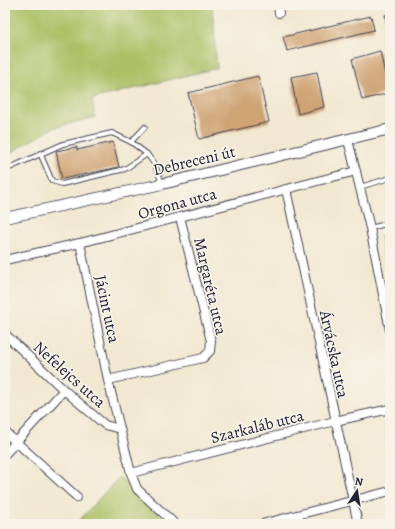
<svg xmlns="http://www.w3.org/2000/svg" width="395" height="529" font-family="Alegreya,serif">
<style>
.green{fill:#acc065;stroke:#677150}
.building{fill:#cfa373}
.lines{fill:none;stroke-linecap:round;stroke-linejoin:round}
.service-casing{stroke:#414052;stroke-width:6}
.minor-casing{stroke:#414052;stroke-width:10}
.tertiary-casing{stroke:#414052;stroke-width:12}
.service{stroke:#fff;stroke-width:4}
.minor{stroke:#fff;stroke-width:8}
.tertiary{stroke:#fff;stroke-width:10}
.labels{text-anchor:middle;stroke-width:3.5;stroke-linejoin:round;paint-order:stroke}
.street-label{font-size:16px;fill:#22223b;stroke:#f7f3e8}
</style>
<rect width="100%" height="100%" fill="#f7f3e8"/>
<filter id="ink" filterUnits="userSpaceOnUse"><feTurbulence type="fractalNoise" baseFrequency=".025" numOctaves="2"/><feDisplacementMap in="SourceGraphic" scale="8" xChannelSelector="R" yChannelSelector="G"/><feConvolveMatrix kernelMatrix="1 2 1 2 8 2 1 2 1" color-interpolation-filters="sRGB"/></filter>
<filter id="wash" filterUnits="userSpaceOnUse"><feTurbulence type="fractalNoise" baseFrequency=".012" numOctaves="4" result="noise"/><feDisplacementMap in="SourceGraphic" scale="16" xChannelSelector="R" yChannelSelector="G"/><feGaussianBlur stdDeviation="0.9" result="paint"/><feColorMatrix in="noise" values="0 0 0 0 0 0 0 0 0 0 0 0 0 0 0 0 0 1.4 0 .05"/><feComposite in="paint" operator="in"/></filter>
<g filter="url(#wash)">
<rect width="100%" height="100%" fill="#f2e8d1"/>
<g class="green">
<path d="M5,5h207l5,63 -125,31 3,18 -42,11 -48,28z"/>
<path d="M390,234v49l-10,-47z"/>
<path d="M119,477l51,47h-94z"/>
</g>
<g id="blocks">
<g class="building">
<path d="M390,14v13h-3l-2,-12z"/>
<path d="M371,16l3,14 -87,21 -4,-14z"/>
<path d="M380,51l9,42 -27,7 -10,-41z"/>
<path d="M317,72l7,35 -26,7 -7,-37z"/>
<path d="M258,76l11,46 -70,17 -11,-46z"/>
<path d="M113,142l6,25 -57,12 -6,-28 21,-4v3z"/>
</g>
</g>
</g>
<g filter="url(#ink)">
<use href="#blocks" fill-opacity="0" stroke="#414052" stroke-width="1"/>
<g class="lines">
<defs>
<g id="service">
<path d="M131,142l14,-15"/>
<path d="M40,153l12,28 10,3 63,-15 22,-15"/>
<path d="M5,170l58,-26 49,-11 19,9 16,12 8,11 7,18"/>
<path d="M360,187l30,-9"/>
<path d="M370,228l20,-5"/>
</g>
<g id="minor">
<path d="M278,5l1,8"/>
<path d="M348,140l22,88 20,102"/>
<path d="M286,189l72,335"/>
<path d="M80,243l28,137 23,93 6,16 38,35"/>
<path d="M5,260l75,-17 276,-72"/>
<path d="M5,334l59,56 41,35 15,4"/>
<path d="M108,380l95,-22 7,-7 1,-10 -31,-124"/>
<path d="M5,432l72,65"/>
<path d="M5,454l59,-64"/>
<path d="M131,473l204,-52 55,-12"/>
<path d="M262,524l128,-33"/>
</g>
<path id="tertiary" d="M5,218l157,-34 228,-55"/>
</defs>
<use href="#service" class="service-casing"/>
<use href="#minor" class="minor-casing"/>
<use href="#tertiary" class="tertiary-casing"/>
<use href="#service" class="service"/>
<use href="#minor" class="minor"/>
<use href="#tertiary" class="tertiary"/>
</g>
</g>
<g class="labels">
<g class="street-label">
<text transform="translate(194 160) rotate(-13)" y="6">Debreceni út</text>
<text transform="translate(177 203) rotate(-15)" y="6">Orgona utca</text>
<text transform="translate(211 286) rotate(77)" y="6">Margaréta utca</text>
<text transform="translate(108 309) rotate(78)" y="6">Jácint utca</text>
<text transform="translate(335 354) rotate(78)" y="6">Árvácska utca</text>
<text transform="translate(70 374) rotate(42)" y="6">Nefelejcs utca</text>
<text transform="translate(257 426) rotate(-14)" y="6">Szarkaláb utca</text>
</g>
</g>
<rect width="395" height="529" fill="none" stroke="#f7f3e8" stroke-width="20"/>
<g transform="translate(357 491) rotate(12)" stroke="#f7f3e8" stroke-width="3" paint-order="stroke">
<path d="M0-3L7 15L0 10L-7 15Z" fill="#22223b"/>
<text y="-6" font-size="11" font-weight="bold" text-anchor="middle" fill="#22223b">N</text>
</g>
</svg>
